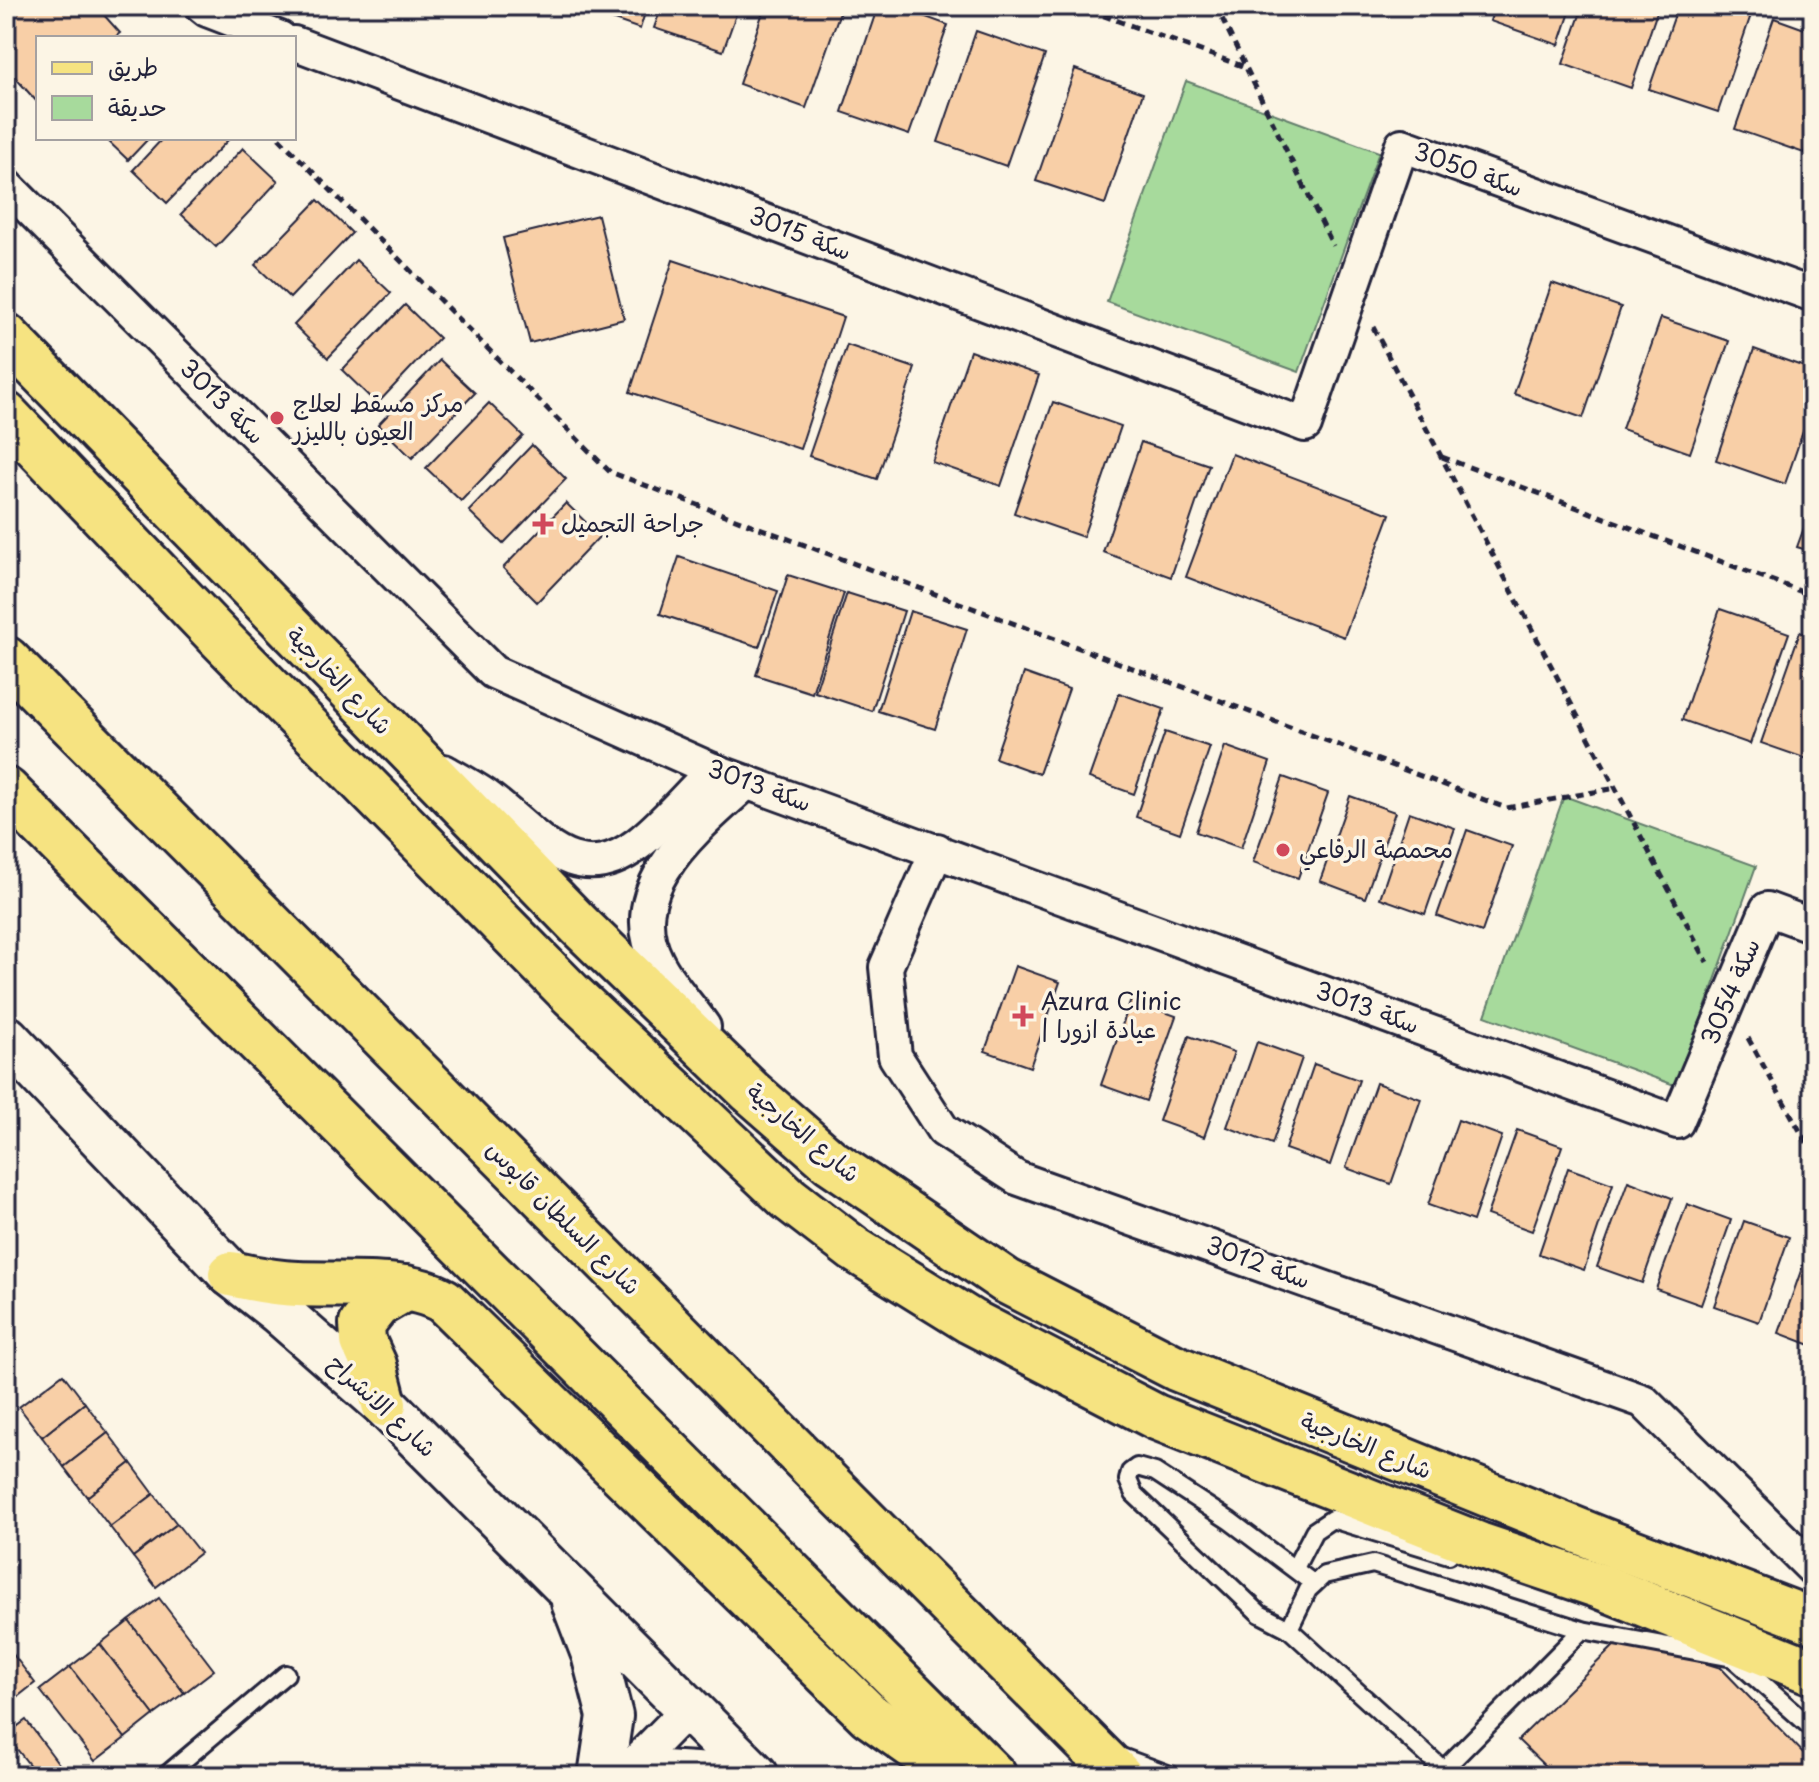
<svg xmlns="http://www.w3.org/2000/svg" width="1819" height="1782" font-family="'Playpen Sans','Playpen Sans Arabic',sans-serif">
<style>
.green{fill:#a7da9c;stroke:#647e6c;stroke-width:2}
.building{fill:#f8cfa7;stroke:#22223b;stroke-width:2}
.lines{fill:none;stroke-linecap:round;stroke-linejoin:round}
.lane-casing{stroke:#22223b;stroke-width:22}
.street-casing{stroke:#22223b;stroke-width:38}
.secondary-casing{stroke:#22223b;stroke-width:50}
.primary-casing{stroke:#22223b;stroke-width:50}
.highway-casing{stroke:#22223b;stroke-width:50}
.path{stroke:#22223b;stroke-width:5;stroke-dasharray:8 6;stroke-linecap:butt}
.lane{stroke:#fcf5e5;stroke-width:16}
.street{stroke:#fcf5e5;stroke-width:32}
.secondary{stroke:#fcf5e5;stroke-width:44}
.primary{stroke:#f6e381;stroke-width:44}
.highway{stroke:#f6e381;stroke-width:44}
.poi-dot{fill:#d1495b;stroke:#fcf5e5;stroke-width:3}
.labels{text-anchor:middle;stroke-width:7;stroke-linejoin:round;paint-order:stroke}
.street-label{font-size:24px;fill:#22223b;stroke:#fcf5e5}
.poi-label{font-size:24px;fill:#22223b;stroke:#fcf5e5;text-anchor:start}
</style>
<rect width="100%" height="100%" fill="#fcf5e5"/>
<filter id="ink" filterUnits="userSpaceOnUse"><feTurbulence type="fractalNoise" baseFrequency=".0125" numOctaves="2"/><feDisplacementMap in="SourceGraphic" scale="16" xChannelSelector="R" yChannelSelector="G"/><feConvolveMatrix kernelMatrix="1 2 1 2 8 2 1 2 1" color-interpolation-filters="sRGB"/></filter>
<g filter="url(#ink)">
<g class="green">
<path d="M1186,81l193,71 -80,220 -192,-70z"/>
<path d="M1564,796l192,70 -79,220 -192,-70z"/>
</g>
<g class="building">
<path d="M6,6h90l24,27 -6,5h-76v65l-32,-36z"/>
<path d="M574,6h73l-7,23z"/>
<path d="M662,6h77l-16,45 -69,-23z"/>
<path d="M765,6h77l-36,102 -67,-24z"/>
<path d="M878,6h18l52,19 -39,110 -67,-23z"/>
<path d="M1495,6h77l-13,39 -69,-24z"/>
<path d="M1583,6h76l-28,82 -68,-24z"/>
<path d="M1678,6h76l-36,106 -69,-23z"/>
<path d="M1774,18l39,14v94l-9,27 -69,-24z"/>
<path d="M976,31l69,24 -39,111 -68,-24z"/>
<path d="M1075,69l68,24 -38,111 -69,-23z"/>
<path d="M105,138h44l-21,22z"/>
<path d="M163,138h67l-63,65 -34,-33z"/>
<path d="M243,148l35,33 -62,66 -35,-33z"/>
<path d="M318,200l34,33 -62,65 -35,-33z"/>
<path d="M598,215l26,104 -94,24 -27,-105z"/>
<path d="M356,260l35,33 -63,65 -34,-33z"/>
<path d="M673,260l170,57 -43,132 -170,-57z"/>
<path d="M1552,283l69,24 -38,111 -69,-24z"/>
<path d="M405,305l34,33 -62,66 -35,-34z"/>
<path d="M1661,318l68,23 -39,112 -68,-24z"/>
<path d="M847,345l68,23 -38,111 -68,-23z"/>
<path d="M1754,349l59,21v32l-28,82 -69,-24z"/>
<path d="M970,351l69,24 -38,111 -69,-24z"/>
<path d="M440,360l35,33 -63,65 -34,-33z"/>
<path d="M1053,402l68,24 -38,111 -69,-24z"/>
<path d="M489,403l34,33 -62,65 -35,-33z"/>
<path d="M1141,442l68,23 -38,112 -68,-25z"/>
<path d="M532,445l34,34 -63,65 -34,-33z"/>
<path d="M1232,454l158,60 -46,123 -158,-60z"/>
<path d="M566,503l34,33 -63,66 -34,-34z"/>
<path d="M1813,503v49l-16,-5z"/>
<path d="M679,557l99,34 -19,56 -99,-33z"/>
<path d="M788,575l56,18 -32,100 -56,-18z"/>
<path d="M847,593l57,18 -32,100 -57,-19z"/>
<path d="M1720,609l69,24 -39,111 -68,-24z"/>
<path d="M910,611l57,18 -32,100 -57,-18z"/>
<path d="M1800,632l13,5v124l-52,-18z"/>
<path d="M1024,673l45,16 -30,85 -44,-16z"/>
<path d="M1119,693l45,16 -30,85 -45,-16z"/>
<path d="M1165,732l45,15 -30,86 -44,-16z"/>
<path d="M1225,746l45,16 -29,86 -45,-16z"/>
<path d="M1283,777l45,16 -30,85 -45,-16z"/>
<path d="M1350,796l45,16 -30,86 -45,-17z"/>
<path d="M1409,812l46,16 -30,86 -45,-16z"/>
<path d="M1467,830l45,16 -30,86 -45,-16z"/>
<path d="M1015,966l45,16 -30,85 -45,-16z"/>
<path d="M1131,1000l45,16 -30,85 -45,-16z"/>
<path d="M1189,1036l45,16 -30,85 -45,-16z"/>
<path d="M1257,1042l45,16 -30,86 -45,-17z"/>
<path d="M1314,1064l45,16 -29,85 -45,-16z"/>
<path d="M1376,1083l45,16 -30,85 -45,-16z"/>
<path d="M1458,1120l44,16 -29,85 -45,-16z"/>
<path d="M1517,1130l45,16 -30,85 -45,-16z"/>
<path d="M1568,1168l45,16 -29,86 -45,-16z"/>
<path d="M1628,1181l44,17 -30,85 -45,-16z"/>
<path d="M1687,1204l44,16 -30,85 -45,-16z"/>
<path d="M1744,1221l45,16 -30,85 -45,-16z"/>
<path d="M1809,1248l4,2v96l-34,-13z"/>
<path d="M63,1374l22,29 -43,34 -23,-30z"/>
<path d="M85,1403l23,30 -44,34 -22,-30z"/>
<path d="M108,1433l23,30 -44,34 -23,-30z"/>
<path d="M131,1463l23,31 -44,33 -23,-30z"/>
<path d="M154,1494l23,30 -44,33 -23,-30z"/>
<path d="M177,1524l23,29 -44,34 -23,-30z"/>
<path d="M159,1598l55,72 -30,23 -55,-72z"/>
<path d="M129,1621l55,72 -30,22 -54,-71z"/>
<path d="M1622,1638l99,30 92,95v13h-258l-37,-36z"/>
<path d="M100,1644l54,71 -29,23 -55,-71z"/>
<path d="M12,1653l23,30 -29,23v-48z"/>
<path d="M70,1667l55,71 -30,23 -55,-71z"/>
<path d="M26,1720l36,48 -10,8h-14l-32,-41z"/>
</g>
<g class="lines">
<defs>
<g id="lane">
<path d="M1295,1568l19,-37 18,-12 117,36"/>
<path d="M1289,1629l-29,-15 -126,-120 -6,-14 2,-8 7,-5 18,5 75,49 84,63"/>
<path d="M1119,1756l54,20"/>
<path d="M1444,1769l138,-139"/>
<path d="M165,1776l121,-102"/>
<path d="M1450,1776l-161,-147 19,-39 16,-15 49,-11 209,66 151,28 80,71"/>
</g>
<g id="street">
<path d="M202,6l5,4 73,28"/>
<path d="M294,43l1011,382 97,-280 411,150"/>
<path d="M6,185l487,487 220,98 964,352 90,-213 46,17"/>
<path d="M444,771c14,8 29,16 42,25 50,36 87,97 152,48 27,-21 51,-50 75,-74"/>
<path d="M937,850l-51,117 9,89 48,74 74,48 626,223 170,168"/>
<path d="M704,1027c-15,-22 -36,-43 -47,-66 -38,-74 41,-134 90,-179"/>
<path d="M622,1776l67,-68"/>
</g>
<g id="secondary">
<path d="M6,1038l225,236 47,37 106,93 372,372"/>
<path d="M574,1602l20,52 16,62 -9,60"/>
<path d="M654,1776l9,-3 48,3"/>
</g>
<g id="primary">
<path d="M6,336l573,589 171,166 80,70 176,120 170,87 425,172 212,81"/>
<path d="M6,415l214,223 352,357 217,204 65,50 116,72 186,96 323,128 121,41 213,86"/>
</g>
<g id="highway">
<path d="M6,659l1114,1117"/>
<path d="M6,790l988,986"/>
<path d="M231,1274c22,5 44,9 67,10 44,2 108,-5 146,17l425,414 86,61"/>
<path d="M384,1404l-10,-39 -11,-24 -1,-17 15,-19 29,-17"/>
</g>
</defs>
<use href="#lane" class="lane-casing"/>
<use href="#street" class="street-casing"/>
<use href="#secondary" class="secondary-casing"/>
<use href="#primary" class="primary-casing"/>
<use href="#highway" class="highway-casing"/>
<g class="path">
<path d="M1077,6l168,61"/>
<path d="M1216,6l117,240"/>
<path d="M279,138l331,334 896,336 110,-20"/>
<path d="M1373,327l334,635"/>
<path d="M1442,457l371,139"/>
<path d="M1748,1038l65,116"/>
</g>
<use href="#lane" class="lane"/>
<use href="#street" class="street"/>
<use href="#secondary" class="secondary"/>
<use href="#primary" class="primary"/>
<use href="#highway" class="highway"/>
</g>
</g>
<g class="poi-dot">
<circle cx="277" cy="418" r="8"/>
<path d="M539 512h8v8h8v8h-8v8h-8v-8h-8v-8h8z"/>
<circle cx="1283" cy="850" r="8"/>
<path d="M1019 1004h8v8h8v8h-8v8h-8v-8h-8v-8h8z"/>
</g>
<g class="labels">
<g class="street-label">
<text transform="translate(1468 170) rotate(20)" y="8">سكة 3050</text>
<text transform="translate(800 234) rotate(21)" y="8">سكة 3015</text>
<text transform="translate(222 402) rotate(45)" y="8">سكة 3013</text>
<text transform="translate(339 681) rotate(46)" y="8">شارع الخارجية</text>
<text transform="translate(759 786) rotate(20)" y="8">سكة 3013</text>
<text transform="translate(1731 992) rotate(-67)" y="8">سكة 3054</text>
<text transform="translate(1367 1008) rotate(20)" y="8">سكة 3013</text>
<text transform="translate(803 1133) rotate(40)" y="8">شارع الخارجية</text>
<text transform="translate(563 1218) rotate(45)" y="8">شارع السلطان قابوس</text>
<text transform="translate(1258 1263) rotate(20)" y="8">سكة 3012</text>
<text transform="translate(382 1406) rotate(43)" y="8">شارع الانشراح</text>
<text transform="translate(1366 1446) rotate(22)" y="8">شارع الخارجية</text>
</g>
<g class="poi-label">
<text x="293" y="412">مركز مسقط لعلاج<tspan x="293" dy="28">العيون بالليزر</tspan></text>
<text x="561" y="532">جراحة التجميل</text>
<text x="1299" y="858">محمصة الرفاعي</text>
<text x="1041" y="1010">Azura Clinic<tspan x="1041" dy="28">| عيادة ازورا</tspan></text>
</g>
</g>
<rect width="1819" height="1782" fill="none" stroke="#fcf5e5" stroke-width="32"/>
<rect x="16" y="16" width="1787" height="1750" fill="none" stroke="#22223b" stroke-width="3" filter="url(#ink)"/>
<rect x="36" y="36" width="260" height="104" fill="#fcf5e5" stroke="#a5a1a1" stroke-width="2"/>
<rect x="52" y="62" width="40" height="12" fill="#f6e381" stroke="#a5a1a1" stroke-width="2"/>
<text x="108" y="76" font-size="24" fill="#22223b">طريق</text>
<rect x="52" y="96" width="40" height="24" fill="#a7da9c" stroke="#a5a1a1" stroke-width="2"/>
<text x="108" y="116" font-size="24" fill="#22223b">حديقة</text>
</svg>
